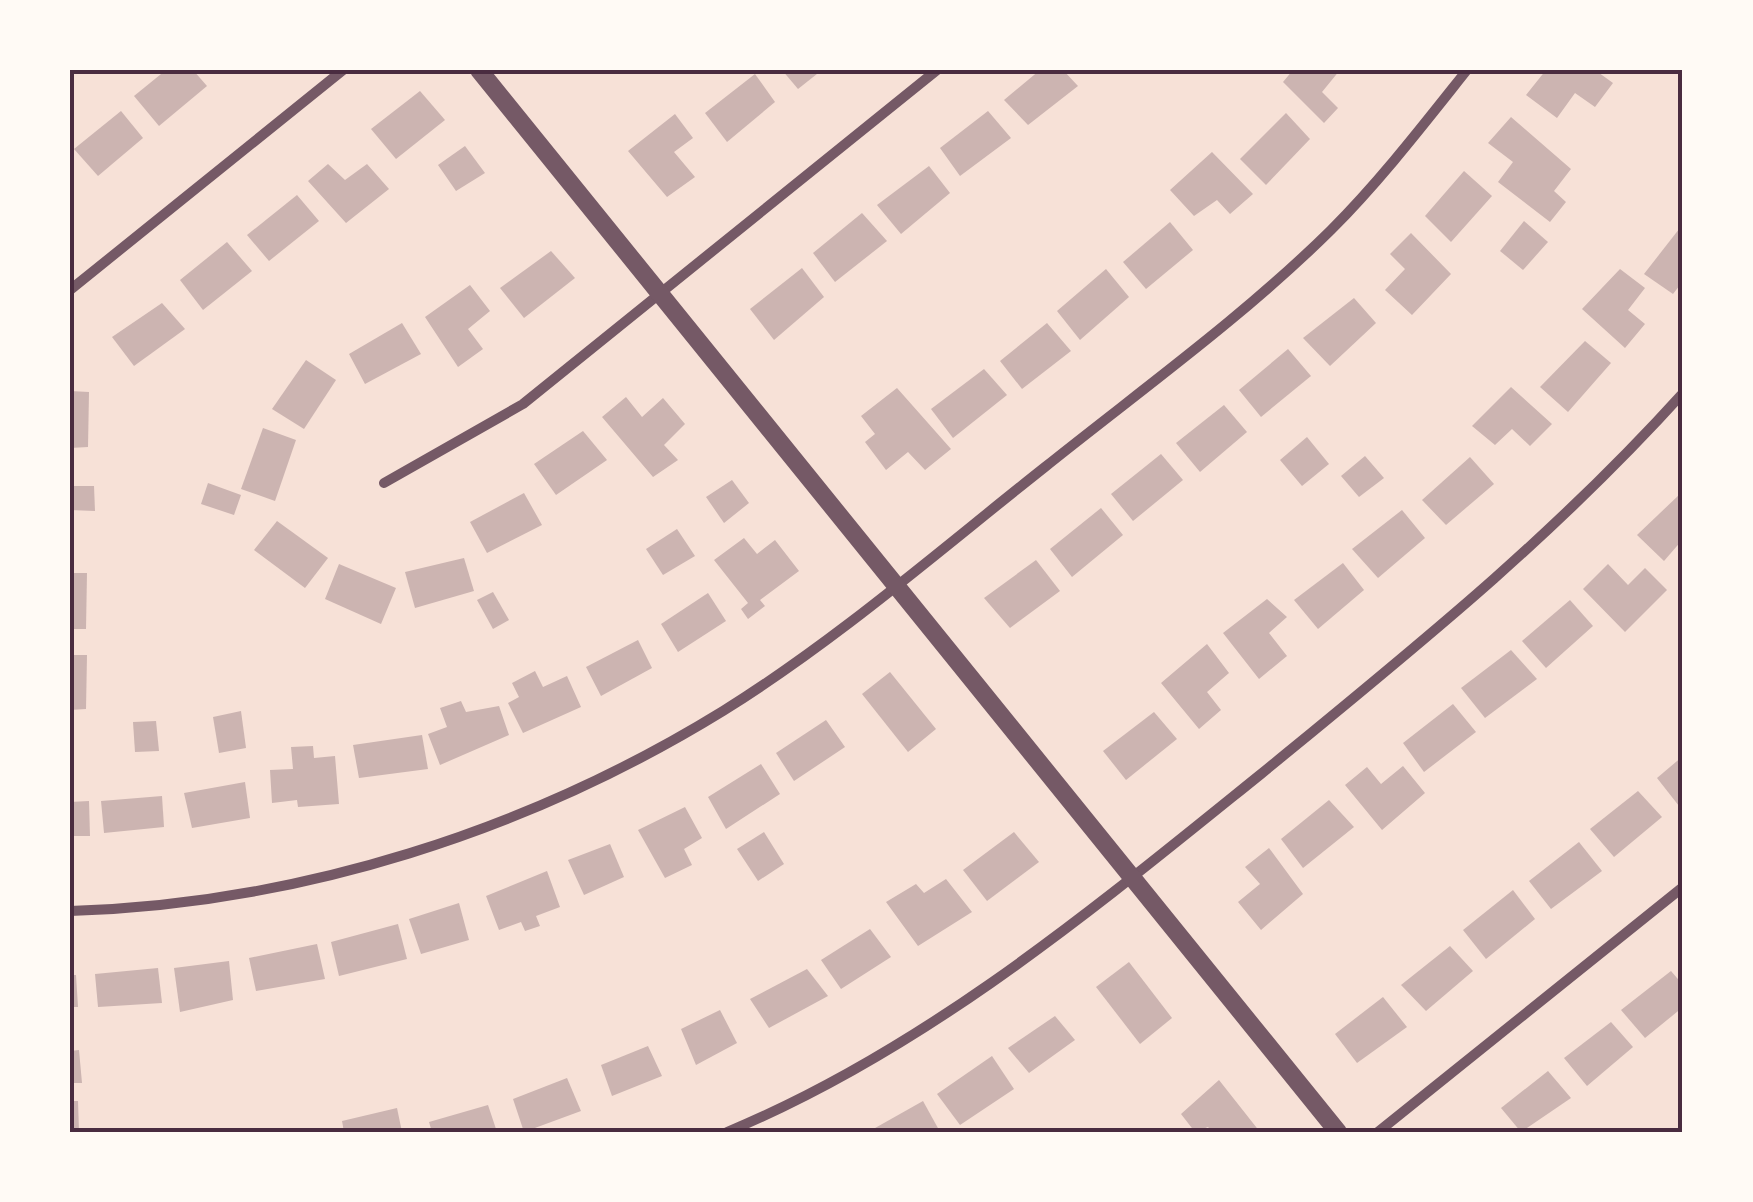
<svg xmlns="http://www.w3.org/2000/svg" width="1753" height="1202" font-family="'Crimson Pro',serif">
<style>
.building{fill:#ccb4b1}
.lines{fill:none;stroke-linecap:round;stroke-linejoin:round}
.minor{stroke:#755966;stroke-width:10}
.tertiary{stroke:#755966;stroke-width:18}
.neatline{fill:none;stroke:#4a2c40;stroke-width:4}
</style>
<rect width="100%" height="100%" fill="#f7e1d7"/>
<g class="building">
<path d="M166,70h27l14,16 -48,40 -25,-30z"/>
<path d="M782,70h40l-24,19z"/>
<path d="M1040,70h23l15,16 -50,39 -24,-25z"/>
<path d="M1293,70h47l-18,22 16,16 -14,15 -41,-41z"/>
<path d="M1546,70h49l18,13 -18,24 -20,-14 -18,25 -31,-23z"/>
<path d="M755,74l20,28 -48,40 -22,-29z"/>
<path d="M420,91l25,29 -49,39 -25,-30z"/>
<path d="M121,111l22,27 -45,38 -24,-27z"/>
<path d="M988,111l23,27 -51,38 -20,-28z"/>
<path d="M1286,113l24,26 -44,46 -26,-26z"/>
<path d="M675,114l18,24 -19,14 21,25 -28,20 -39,-46z"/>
<path d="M1511,117l60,52 -17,22 12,11 -16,20 -52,-40 15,-20 -25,-19z"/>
<path d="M465,146l20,27 -29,18 -18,-26z"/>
<path d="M1212,152l41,42 -23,20 -13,-14 -23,16 -24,-26z"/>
<path d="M328,164l17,16 22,-16 22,25 -43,34 -38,-42z"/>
<path d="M929,166l21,27 -49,41 -24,-29z"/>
<path d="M1464,171l28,25 -41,46 -26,-26z"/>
<path d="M297,195l22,26 -50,40 -22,-26z"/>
<path d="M862,213l25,28 -52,41 -22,-29z"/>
<path d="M1524,221l24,21 -25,28 -23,-19z"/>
<path d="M1170,222l23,28 -47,39 -23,-27z"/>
<path d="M1683,224v57l-10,13 -29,-20z"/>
<path d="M1411,233l40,41 -39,41 -27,-25 20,-21 -15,-15z"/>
<path d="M227,242l25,29 -49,39 -23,-30z"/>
<path d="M551,251l24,27 -51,40 -24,-30z"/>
<path d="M802,268l22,29 -50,43 -24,-31z"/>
<path d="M1106,269l23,28 -49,43 -23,-29z"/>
<path d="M1620,269l25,19 -17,22 17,14 -20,24 -43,-39z"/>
<path d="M470,285l20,26 -22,18 15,20 -25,18 -33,-50z"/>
<path d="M1354,298l22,25 -46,43 -27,-28z"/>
<path d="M162,303l23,26 -51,37 -22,-29z"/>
<path d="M402,323l19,31 -56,30 -16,-30z"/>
<path d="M1047,323l24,28 -49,38 -22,-28z"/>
<path d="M1585,341l26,22 -43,49 -28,-25z"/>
<path d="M1288,349l23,27 -50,41 -22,-27z"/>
<path d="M306,360l30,20 -32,49 -32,-20z"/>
<path d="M984,369l23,26 -54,43 -22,-29z"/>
<path d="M1511,387l41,37 -22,22 -18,-17 -17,16 -23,-19z"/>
<path d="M897,388l54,61 -26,21 -17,-18 -22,18 -21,-28 10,-8 -14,-18z"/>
<path d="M70,391l19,1 -1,55 -18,1z"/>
<path d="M626,397l16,20 21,-19 22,26 -21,21 14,15 -25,17 -51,-60z"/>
<path d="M1224,405l23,27 -47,40 -24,-29z"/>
<path d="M263,428l33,12 -21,61 -34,-12z"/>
<path d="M583,431l24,29 -51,35 -22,-31z"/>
<path d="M1307,437l22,27 -27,22 -22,-26z"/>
<path d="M1161,454l22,26 -50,41 -22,-27z"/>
<path d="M1365,456l19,22 -25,19 -18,-21z"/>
<path d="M1470,457l24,27 -48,41 -24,-25z"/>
<path d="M732,480l17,23 -25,20 -18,-26z"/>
<path d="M208,483l33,12 -7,20 -33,-11z"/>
<path d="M70,486h24l1,25 -25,-1z"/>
<path d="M524,493l18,32 -55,28 -17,-31z"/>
<path d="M1680,494l3,45 -19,22 -27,-26z"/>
<path d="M1101,508l22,27 -51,42 -22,-28z"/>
<path d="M1402,510l23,28 -47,40 -26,-29z"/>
<path d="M277,521l51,37 -23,30 -51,-38z"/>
<path d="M677,529l18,27 -32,19 -17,-26z"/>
<path d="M744,538l13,16 18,-14 24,31 -39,29 5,6 -17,13 -7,-10 7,-6 -34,-43z"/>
<path d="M464,558l10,33 -59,17 -10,-36z"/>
<path d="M1036,560l24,31 -50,37 -26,-30z"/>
<path d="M1343,563l21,27 -46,39 -24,-29z"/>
<path d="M339,564l57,24 -15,36 -56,-25z"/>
<path d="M1608,564l20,21 17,-17 22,22 -42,42 -42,-43z"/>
<path d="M70,573h17l-1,56h-16z"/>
<path d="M493,592l16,28 -16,9 -16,-29z"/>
<path d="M708,593l18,28 -48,31 -17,-28z"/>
<path d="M1267,599l20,18 -18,16 18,23 -28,23 -36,-46z"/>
<path d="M1570,600l23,26 -47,42 -24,-27z"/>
<path d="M638,640l14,28 -51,28 -15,-29z"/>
<path d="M1207,644l22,29 -22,19 14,18 -22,19 -38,-46z"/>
<path d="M1511,650l26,29 -52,39 -24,-30z"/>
<path d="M70,655h17l-1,54 -16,1z"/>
<path d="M535,671l8,16 24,-11 14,31 -58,26 -15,-30 11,-6 -7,-14z"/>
<path d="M890,672l46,57 -28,23 -46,-58z"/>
<path d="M461,701l5,11 33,-6 10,29 -69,30 -12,-31 19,-7 -7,-19z"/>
<path d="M1453,704l23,28 -52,40 -21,-29z"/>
<path d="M241,711l5,37 -27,5 -6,-36z"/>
<path d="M1154,712l23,27 -51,41 -23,-29z"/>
<path d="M826,720l19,27 -51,34 -18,-28z"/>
<path d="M156,721l3,30 -24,1 -2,-30z"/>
<path d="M422,735l6,34 -69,9 -6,-33z"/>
<path d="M313,746l1,12 21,-2 4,48 -41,3 -1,-7 -25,3 -2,-33 23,-1 -2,-22z"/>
<path d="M1683,756v46l-4,4 -22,-28z"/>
<path d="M761,764l19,30 -54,35 -18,-32z"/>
<path d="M1403,766l22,27 -43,37 -37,-45 22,-18 14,17z"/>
<path d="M245,782l5,36 -58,10 -8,-35z"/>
<path d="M1638,791l24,26 -48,40 -24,-28z"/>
<path d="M162,796l2,31 -60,6 -3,-32z"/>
<path d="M1329,800l25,27 -51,41 -22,-29z"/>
<path d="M89,801l1,35h-20v-34z"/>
<path d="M685,807l17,31 -18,11 8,16 -27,13 -27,-48z"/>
<path d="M764,832l20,32 -26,17 -21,-32z"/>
<path d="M1014,832l25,30 -52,39 -24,-31z"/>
<path d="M1579,842l23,29 -51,38 -22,-28z"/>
<path d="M610,844l14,33 -40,18 -16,-35z"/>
<path d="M1269,848l34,46 -42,36 -23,-28 22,-18 -15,-17z"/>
<path d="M547,871l13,36 -24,9 4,10 -15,5 -4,-9 -22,8 -13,-34z"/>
<path d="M946,879l26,33 -54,34 -32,-44 30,-18 8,9z"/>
<path d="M1513,890l22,29 -49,40 -23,-29z"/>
<path d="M459,903l10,37 -48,14 -12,-35z"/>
<path d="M398,924l9,35 -68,17 -8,-34z"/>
<path d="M870,929l21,28 -50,32 -20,-29z"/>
<path d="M317,944l8,35 -69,12 -7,-33z"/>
<path d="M1450,946l23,25 -47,40 -25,-26z"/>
<path d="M229,961l4,39 -53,12 -6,-44z"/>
<path d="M1129,962l43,56 -32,26 -44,-57z"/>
<path d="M158,968l4,35 -64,4 -3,-33z"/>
<path d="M807,969l21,27 -59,32 -19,-29z"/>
<path d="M1671,971l12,14v22l-38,31 -24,-28z"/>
<path d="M70,975h6l2,32h-8z"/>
<path d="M1383,997l24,30 -50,36 -22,-29z"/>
<path d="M720,1010l17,33 -41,22 -15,-36z"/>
<path d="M1055,1016l20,24 -46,33 -21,-25z"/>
<path d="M1611,1022l22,25 -46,39 -23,-28z"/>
<path d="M648,1046l14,30 -50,20 -11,-31z"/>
<path d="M79,1050l3,33h-12v-32z"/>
<path d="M992,1056l22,33 -54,36 -23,-31z"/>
<path d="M1548,1071l23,27 -50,34 -20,-24z"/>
<path d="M567,1078l14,33 -57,21 -11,-33z"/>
<path d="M1219,1080l41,52h-48l-4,-5 -13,5 -14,-18z"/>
<path d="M70,1101h8l1,30 -9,-1z"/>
<path d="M923,1101l16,29 -71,2z"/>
<path d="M488,1105l9,27h-65l-3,-10z"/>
<path d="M397,1108l5,24h-58l-2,-11z"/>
</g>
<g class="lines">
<g class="minor">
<path d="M70,290l273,-220"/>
<path d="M384,483l139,-79 414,-334"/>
<path d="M70,911c229,-7 458,-80 653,-200 114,-71 217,-161 322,-244 96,-77 198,-150 286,-237 49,-49 93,-106 136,-160"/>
<path d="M727,1132c198,-82 369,-225 534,-358 151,-124 290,-235 422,-381"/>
<path d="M1378,1132l305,-245"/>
</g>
<path class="tertiary" d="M479,70l859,1062"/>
</g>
<rect width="1753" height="1202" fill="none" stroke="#fffaf5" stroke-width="145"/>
<rect x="72" y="72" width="1608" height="1058" class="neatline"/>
</svg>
